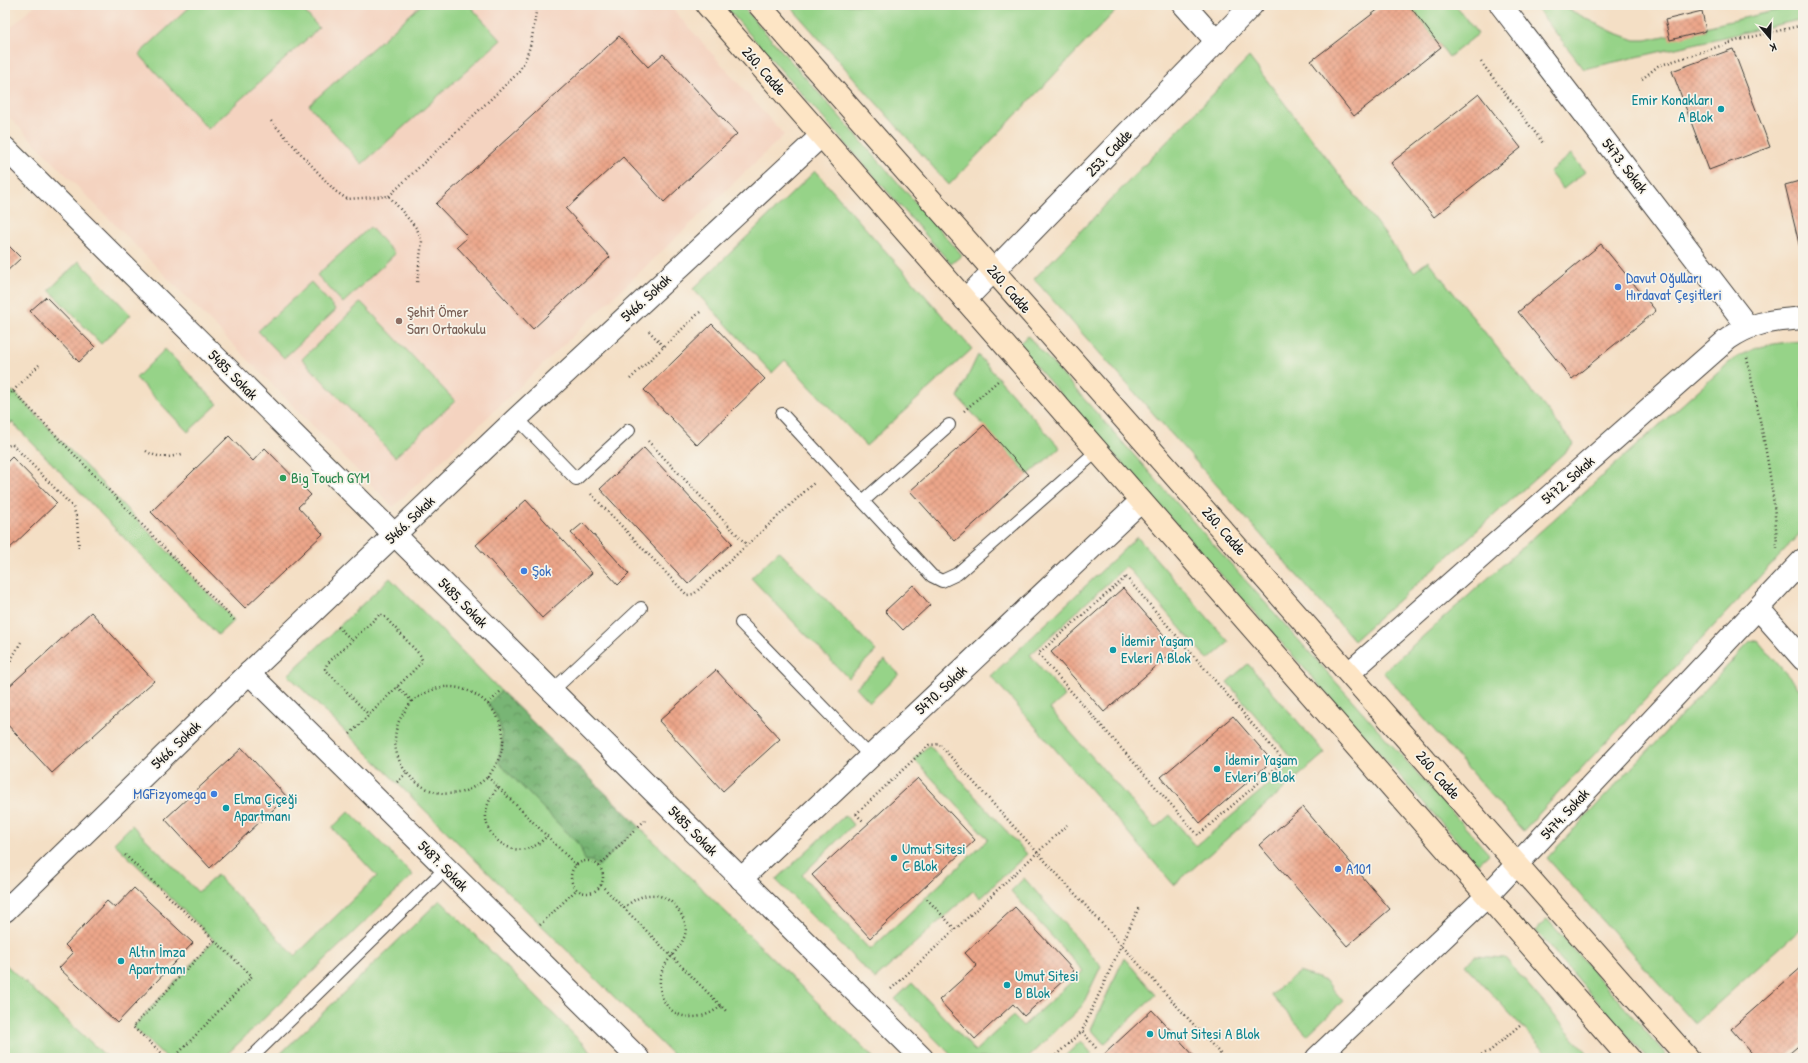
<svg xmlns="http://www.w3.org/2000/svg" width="1808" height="1063" font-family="'Patrick Hand',sans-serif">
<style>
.built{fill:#f4d3c0}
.green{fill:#96d388;stroke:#597852}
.forest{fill:url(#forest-crowns);stroke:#4a6848}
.building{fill:url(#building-cross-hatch)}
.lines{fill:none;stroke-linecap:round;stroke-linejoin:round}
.lane-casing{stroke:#3c3935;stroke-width:14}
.street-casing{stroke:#3c3935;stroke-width:24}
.secondary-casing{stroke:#3c3935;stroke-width:24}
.path{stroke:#3c3935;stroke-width:2.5;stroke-dasharray:1 3;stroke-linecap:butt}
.lane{stroke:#fff;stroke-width:12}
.street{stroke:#fff;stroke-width:22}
.secondary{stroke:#fde5c5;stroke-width:22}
.culture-dot{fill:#0f9aa8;stroke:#f7f3e8;stroke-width:1.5}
.shop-dot{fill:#3f7fe0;stroke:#f7f3e8;stroke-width:1.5}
.education-dot{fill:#8d6e63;stroke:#f7f3e8;stroke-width:1.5}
.leisure-dot{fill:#2e9e5b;stroke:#f7f3e8;stroke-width:1.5}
.labels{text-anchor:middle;stroke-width:3.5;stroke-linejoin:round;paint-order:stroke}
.street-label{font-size:15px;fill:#1c1c1c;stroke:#f7f3e8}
.culture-label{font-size:15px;fill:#0d838f;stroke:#f7f3e8;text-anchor:start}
.shop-label{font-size:15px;fill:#366cbe;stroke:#f7f3e8;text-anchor:start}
.education-label{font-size:15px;fill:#785e54;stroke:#f7f3e8;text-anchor:start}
.leisure-label{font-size:15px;fill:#27864d;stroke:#f7f3e8;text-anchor:start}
</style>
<defs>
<pattern id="forest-crowns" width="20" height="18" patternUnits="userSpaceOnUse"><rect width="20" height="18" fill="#78b574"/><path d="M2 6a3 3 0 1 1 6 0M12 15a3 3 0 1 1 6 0" fill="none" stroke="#62925e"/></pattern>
<pattern id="building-cross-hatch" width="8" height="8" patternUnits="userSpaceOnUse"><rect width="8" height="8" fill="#eca68a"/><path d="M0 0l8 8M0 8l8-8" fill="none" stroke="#ca8e76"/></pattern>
</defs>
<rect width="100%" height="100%" fill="#f7f3e8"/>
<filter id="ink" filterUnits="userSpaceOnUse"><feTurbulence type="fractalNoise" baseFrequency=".025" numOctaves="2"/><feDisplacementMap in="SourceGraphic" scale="8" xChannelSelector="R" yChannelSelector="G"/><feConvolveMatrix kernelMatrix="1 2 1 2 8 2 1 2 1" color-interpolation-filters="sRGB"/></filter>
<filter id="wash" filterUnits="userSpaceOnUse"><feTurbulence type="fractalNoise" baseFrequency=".012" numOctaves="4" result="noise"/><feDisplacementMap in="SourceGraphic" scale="16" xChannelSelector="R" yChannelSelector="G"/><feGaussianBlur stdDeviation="0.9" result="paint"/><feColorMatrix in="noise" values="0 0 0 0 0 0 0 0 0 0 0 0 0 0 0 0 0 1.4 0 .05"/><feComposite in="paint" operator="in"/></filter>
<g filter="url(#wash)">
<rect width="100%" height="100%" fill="#f4dfc5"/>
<path class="built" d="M35,5h634l115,130 -391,372 -388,-394v-80z"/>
<g class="green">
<path d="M192,5h107l20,23 -111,101 -69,-75z"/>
<path d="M421,5h48l32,35 -139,124 -53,-59z"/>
<path d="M724,5h17l221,250 -11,9z"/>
<path d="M789,5h332l-172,180z"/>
<path d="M1409,5h46l23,29 -29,23z"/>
<path d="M1534,5h26l53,27 22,8h11l23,-5 37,-4 -1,-4 95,-22h3v14l-219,50z"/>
<path d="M1249,57l165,215 14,-11 146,183 -220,196 -320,-361z"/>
<path d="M1571,154l14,18 -22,17 -14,-17z"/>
<path d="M815,171l157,178 -106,97 -81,-86 -13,13 -79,-84z"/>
<path d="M370,227l25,27 -52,49 -26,-28z"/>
<path d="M79,261l52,54 -30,29 -52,-54z"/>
<path d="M311,282l25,28 -52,48 -26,-27z"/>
<path d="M361,302l94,99 -60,56 -93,-98z"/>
<path d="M1028,336l461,518 -11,10 -461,-519z"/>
<path d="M1803,341v189l-280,301 -140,-159 348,-311c24,-16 43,-18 72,-20z"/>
<path d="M165,349l53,55 -30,28 -52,-54z"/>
<path d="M978,355l82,93 -32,27 -70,-78z"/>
<path d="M13,391l221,229 -16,15 -206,-213 -7,6v-30z"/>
<path d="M1137,537l92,105 -21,18 -82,-94 -96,89 35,41 -15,13 105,119 15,-13 26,31 99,-84 -68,-80 21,-18 77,89 -151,132 -183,-209z"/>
<path d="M779,551l97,100 -28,27 -97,-100z"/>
<path d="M390,578l111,113 373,367h-198l-388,-383z"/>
<path d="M1757,640l46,53v234l-108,97 -148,-166 203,-216z"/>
<path d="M885,660l14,14 -29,28 -14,-15z"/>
<path d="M929,745l98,109 -47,44 -7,-7 -98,88 -99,-99 69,-65 8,10 -51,50 68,75 118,-111 -74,-80z"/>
<path d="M349,811l64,64 -190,183h-56l-34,-31 81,-87 -100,-97 18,-18 66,67 19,-17 78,81 82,-80 -45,-48z"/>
<path d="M1024,878l77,88 -19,40 -55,52h-73l-59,-59 17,-16 63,68 38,-35 10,10 60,-55 -72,-80z"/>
<path d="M440,900l157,158h-321z"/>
<path d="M1547,919l122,139h-22l-111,-127z"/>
<path d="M1475,956l30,2 86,100h-40l-86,-93z"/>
<path d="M1124,958l32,37 -52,49 -13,-15z"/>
<path d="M5,964l103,94h-103z"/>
<path d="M1299,972l27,9 17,20 -36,34 -36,-40z"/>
<path d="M1081,1041l11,13 -4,4h-25z"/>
</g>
<path class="forest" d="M501,691l138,135 -40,40 -8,-5h-6l-5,-15 -82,-84c6,-22 6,-39 -10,-58z"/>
<g id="blocks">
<g class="building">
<path d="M1384,5h25l32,42 -87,69 -43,-55z"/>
<path d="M1702,11l4,20 -36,9 -5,-20z"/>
<path d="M619,36l29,31 15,-13 74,80 -73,68 -41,-45 -57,52 44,48 -77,72 -76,-82 11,-10 -32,-33z"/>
<path d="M1733,49l37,98 -61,23 -37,-99z"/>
<path d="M1479,94l42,54 -87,69 -43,-54z"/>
<path d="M1803,180v67l-3,1 -15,-63z"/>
<path d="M5,242l16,16 -16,15z"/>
<path d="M1601,244l55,67 -84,68 -54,-67z"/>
<path d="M46,297l49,50 -16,15 -49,-51z"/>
<path d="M712,324l53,55 -68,66 -53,-55z"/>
<path d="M984,425l44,50 -73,66 -45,-50z"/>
<path d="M229,436l24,25 12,-13 46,47 -13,12 25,27 -78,74 -94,-96z"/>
<path d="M644,448l88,95 -44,41 -88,-95z"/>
<path d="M12,457l45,46 -52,50v-89z"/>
<path d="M526,500l66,73 -50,45 -66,-73z"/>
<path d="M583,523l46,51 -11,11 -47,-52z"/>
<path d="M913,585l17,20 -27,25 -18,-19z"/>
<path d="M1123,588l53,61 -72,63 -53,-60z"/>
<path d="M91,612l63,69 -102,92 -47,-51v-32z"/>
<path d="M716,670l64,69 -57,52 -64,-70z"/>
<path d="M1233,716l39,45 -72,62 -39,-46z"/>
<path d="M242,748l45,49 -77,71 -45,-49z"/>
<path d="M918,778l57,62 -105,98 -58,-63z"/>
<path d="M1303,807l87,102 -43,37 -88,-101z"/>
<path d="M134,888l59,55 -76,80 -58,-55 14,-15 -8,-8 42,-44 8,7z"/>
<path d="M1015,907l59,64 -50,45 -11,-12 -38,35 -36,-39 38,-34 -12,-13z"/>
<path d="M1803,966v76l-19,16h-28l-25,-29z"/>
<path d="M1152,1010l44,48h-96z"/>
</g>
</g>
</g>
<g filter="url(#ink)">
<use href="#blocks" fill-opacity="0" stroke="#3c3935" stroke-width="1"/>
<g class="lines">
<defs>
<g id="lane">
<path d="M782,414l150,162 10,5 15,-7 140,-123"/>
<path d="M517,418l59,61 53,-49"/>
<path d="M863,501l86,-76"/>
<path d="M741,623l129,133"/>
<path d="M552,691l89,-83"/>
<path d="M251,1058l195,-190"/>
</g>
<g id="street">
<path d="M1184,5l33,37"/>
<path d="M1501,5l247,322"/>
<path d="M5,148l917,910"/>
<path d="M965,300l287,-295"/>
<path d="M1758,608l45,51"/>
<path d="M249,673l389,385"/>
<path d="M1349,673l379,-334c26,-18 45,-18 75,-21"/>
<path d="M741,879l400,-378"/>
<path d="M5,911l244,-238 268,-255 304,-282"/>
<path d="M1317,1058l170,-162 316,-336"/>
</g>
<g id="secondary">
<path d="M707,5l922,1053"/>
<path d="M759,5l929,1053"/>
</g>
</defs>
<use href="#lane" class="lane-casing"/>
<use href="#street" class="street-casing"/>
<use href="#secondary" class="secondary-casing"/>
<g class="path">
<path d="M1481,62l62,81"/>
<path d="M1642,79l16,-13 81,-26 64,-15"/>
<path d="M271,121l64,70 12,8 42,-3 28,33 5,12 -5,42"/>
<path d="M389,196l126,-120c17,-20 18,-46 22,-71"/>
<path d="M649,331l15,16"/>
<path d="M1747,358c13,63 28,125 30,190"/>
<path d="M630,379l70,-67"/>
<path d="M13,391l26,-26"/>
<path d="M5,398l8,-7 221,229"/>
<path d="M964,411l35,-31"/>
<path d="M648,441l99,104"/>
<path d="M5,447l7,-3 61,63 4,12 2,32"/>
<path d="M146,451c12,8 26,7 38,2"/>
<path d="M591,494l96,101 7,-1 121,-112"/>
<path d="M1126,577l158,184 -86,74 -160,-181z"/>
<path d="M338,627l14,13"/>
<path d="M5,666l6,-6 10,-18"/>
<path d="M397,687l15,14c10,-6 20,-13 33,-14 31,-2 61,26 58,57 -2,13 -8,23 -15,33l88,88"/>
<path d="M412,701c-7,10 -14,18 -16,30 -7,36 27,68 62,62 11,-2 21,-9 30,-16"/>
<path d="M488,704l13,-13"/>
<path d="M350,734l70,-70 2,-4 -2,-5 -36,-39 -4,-2 -53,50 -2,5 44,46"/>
<path d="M397,782l10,-9"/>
<path d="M498,787c-7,9 -13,20 -12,32 2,19 24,36 43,29 8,-2 13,-7 18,-12"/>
<path d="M856,814l73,-69 10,-1 285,314"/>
<path d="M856,814l7,7"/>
<path d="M125,855l127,121 -78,82"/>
<circle cx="587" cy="877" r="16"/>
<path d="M599,866l46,-46"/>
<path d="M601,885l126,127"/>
<path d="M927,899l28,30"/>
<path d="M624,908c10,-9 22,-16 36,-12 8,3 14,7 19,15 22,31 -17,43 -19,68 -3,37 34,49 61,27"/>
<path d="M540,925l37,-36"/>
<path d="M891,989l176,-164"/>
<path d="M1096,1048l-14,-17 57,-124"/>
<path d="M167,1058l-34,-31 81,-87"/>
<path d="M1053,1058l29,-27"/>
<path d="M1474,1058l16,-7 31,-27"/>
</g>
<use href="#lane" class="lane"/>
<use href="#street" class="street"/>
<use href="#secondary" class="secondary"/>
</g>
</g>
<g class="culture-dot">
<circle cx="1721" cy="109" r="4"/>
<circle cx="1113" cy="650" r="4"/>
<circle cx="1217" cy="769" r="4"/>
<circle cx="226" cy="808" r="4"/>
<circle cx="894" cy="858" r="4"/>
<circle cx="121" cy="961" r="4"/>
<circle cx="1007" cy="985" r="4"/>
<circle cx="1150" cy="1034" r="4"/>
</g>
<g class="shop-dot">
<circle cx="1618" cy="287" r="4"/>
<circle cx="524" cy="571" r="4"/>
<circle cx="214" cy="794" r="4"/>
<circle cx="1338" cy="869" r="4"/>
</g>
<circle class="education-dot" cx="399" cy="321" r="4"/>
<circle class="leisure-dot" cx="283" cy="478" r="4"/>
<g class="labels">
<g class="street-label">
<text transform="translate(764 71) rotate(49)" y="5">260. Cadde</text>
<text transform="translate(1109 153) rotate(-46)" y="5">253. Cadde</text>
<text transform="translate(1625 166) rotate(52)" y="5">5473. Sokak</text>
<text transform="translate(1009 289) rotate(49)" y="5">260. Cadde</text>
<text transform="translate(646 298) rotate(-43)" y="5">5466. Sokak</text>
<text transform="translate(233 375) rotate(45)" y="5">5485. Sokak</text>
<text transform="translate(1568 480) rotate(-41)" y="5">5472. Sokak</text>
<text transform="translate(410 520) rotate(-44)" y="5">5466. Sokak</text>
<text transform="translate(1224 531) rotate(49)" y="5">260. Cadde</text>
<text transform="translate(463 603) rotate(45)" y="5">5485. Sokak</text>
<text transform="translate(941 690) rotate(-43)" y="5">5470. Sokak</text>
<text transform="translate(176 745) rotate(-44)" y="5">5466. Sokak</text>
<text transform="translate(1438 775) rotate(49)" y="5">260. Cadde</text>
<text transform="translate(1565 814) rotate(-47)" y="5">5474. Sokak</text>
<text transform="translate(693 831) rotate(45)" y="5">5485. Sokak</text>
<text transform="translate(443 866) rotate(45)" y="5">5487. Sokak</text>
</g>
<g class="culture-label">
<text x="1713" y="105" text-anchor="end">Emir Konakları<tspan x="1713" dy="17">A Blok</tspan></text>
<text x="1121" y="646">İdemir Yaşam<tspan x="1121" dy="17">Evleri A Blok</tspan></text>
<text x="1225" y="765">İdemir Yaşam<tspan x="1225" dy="17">Evleri B Blok</tspan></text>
<text x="234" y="804">Elma Çiçeği<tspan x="234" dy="17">Apartmanı</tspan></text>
<text x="902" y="854">Umut Sitesi<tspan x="902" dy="17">C Blok</tspan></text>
<text x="129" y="957">Altın İmza<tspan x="129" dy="17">Apartmanı</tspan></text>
<text x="1015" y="981">Umut Sitesi<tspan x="1015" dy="17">B Blok</tspan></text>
<text x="1158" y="1039">Umut Sitesi A Blok</text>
</g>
<g class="shop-label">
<text x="1626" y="283">Davut Oğulları<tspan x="1626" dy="17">Hırdavat Çeşitleri</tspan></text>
<text x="532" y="576">Şok</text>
<text x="206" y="799" text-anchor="end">MGFizyomega</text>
<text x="1346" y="874">A101</text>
</g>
<g class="education-label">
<text x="407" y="317">Şehit Ömer<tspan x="407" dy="17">Sarı Ortaokulu</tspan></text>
</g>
<g class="leisure-label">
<text x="291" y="483">Big Touch GYM</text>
</g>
</g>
<rect width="1808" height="1063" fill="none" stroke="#f7f3e8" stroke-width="20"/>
<g transform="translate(1770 38) rotate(161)" stroke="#f7f3e8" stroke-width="3" paint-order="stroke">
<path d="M0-3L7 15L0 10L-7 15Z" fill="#1c1c1c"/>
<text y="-6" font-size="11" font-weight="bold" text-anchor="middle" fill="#1c1c1c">K</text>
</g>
</svg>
